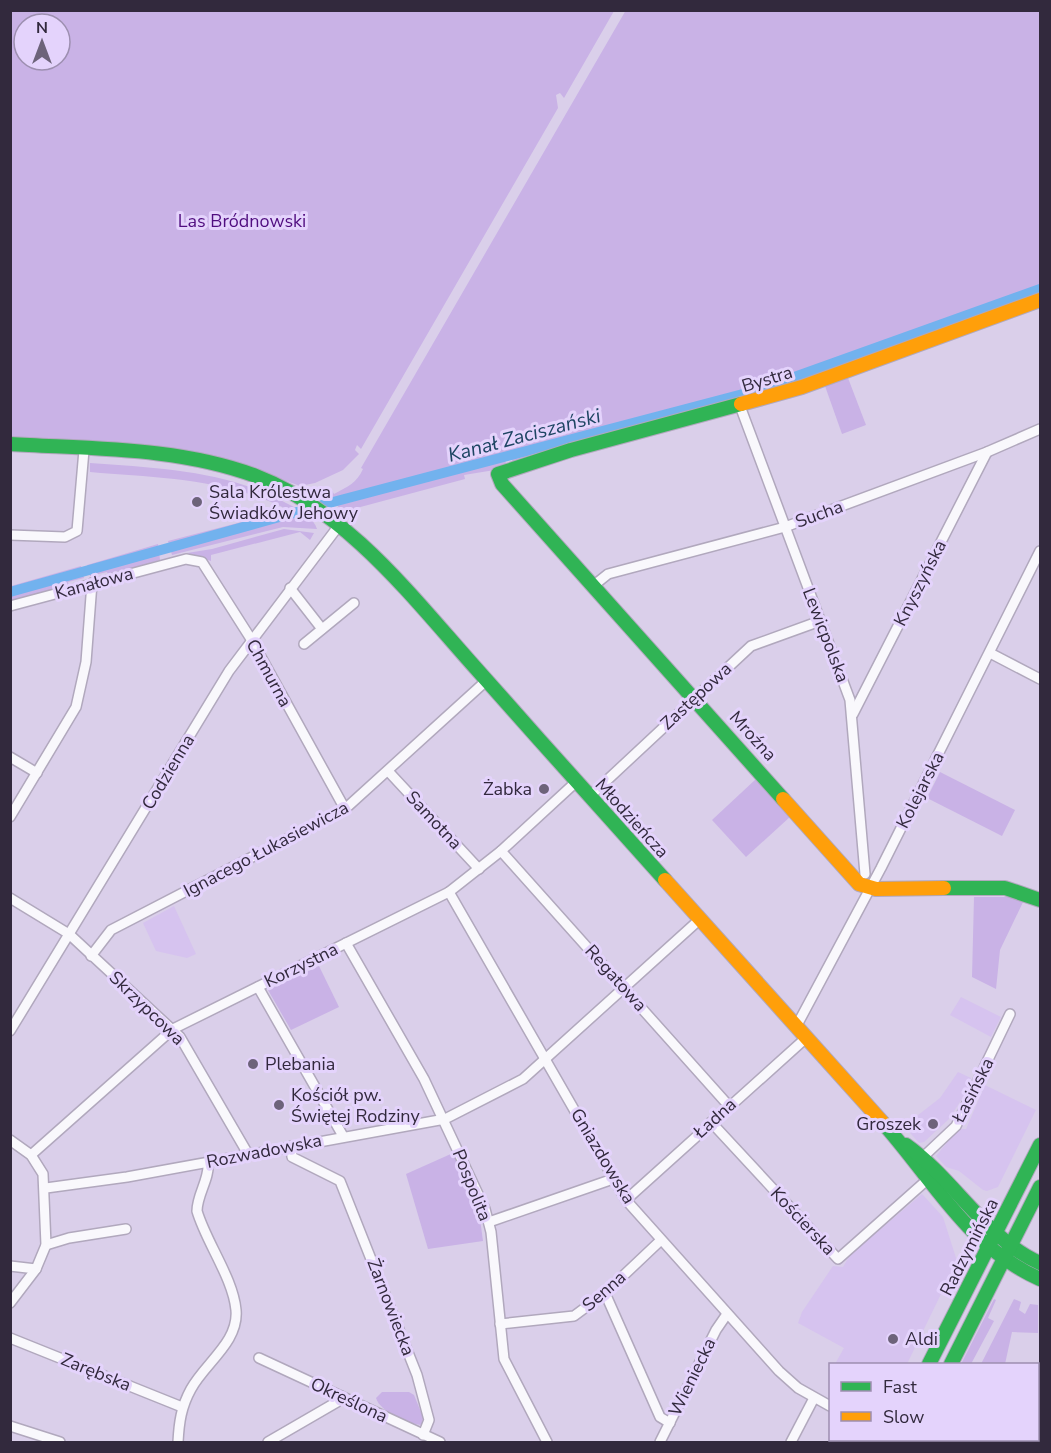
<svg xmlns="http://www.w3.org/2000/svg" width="1051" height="1453" font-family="'Nunito Sans',sans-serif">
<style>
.built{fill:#d6c3ef}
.green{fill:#c9b2e6;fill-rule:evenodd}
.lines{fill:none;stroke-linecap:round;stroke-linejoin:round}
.canal{stroke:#72b2ee;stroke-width:10}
.street-casing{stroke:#b1a8bd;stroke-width:12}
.fast-casing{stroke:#b1a8bd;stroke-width:16}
.slow-casing{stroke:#b1a8bd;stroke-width:16}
.street{stroke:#f9f8fc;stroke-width:9}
.fast{stroke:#30b455;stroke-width:14}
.slow{stroke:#ff9f0a;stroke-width:14}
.poi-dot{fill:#6d637a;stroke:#e4d3fc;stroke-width:2}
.labels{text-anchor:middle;stroke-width:6;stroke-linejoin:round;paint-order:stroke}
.park-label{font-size:18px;fill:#500d7f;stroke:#e4d3fc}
.street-label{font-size:18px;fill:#32293d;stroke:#e4d3fc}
.poi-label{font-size:18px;fill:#32293d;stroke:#e4d3fc;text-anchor:start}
.water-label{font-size:20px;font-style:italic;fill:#1e4563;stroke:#e4d3fc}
</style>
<rect width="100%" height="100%" fill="#dacfea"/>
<g class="built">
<path d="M174,906l22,48 -9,4 -31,-7 -13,-28z"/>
<path d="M961,997l40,20 -10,20 -41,-22z"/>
<path d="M958,1072l13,6 -1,4 2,1 -23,36 -25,23 -5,1 -15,-17 36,-28z"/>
<path d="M985,1085l51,25 -38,77 -11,4 -4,-1 -24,-19 -13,-4 -10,-11 22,-27h8z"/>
<path d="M922,1194l21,23 14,44 -50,103h-72l9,-16 -46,-25 4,-11 31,-46 10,1 7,-12z"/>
</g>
<g class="green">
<path d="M626,10l414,1v276l-276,100 -432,114 -12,-8 10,-6 4,7c13,-7 23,-11 29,-25l-2,-1z"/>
<path d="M10,11h604l-50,87 -4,-5 -4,2 2,13 -197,341 -4,-4 -2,5 4,4 -16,16 -28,13 -15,3 -49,-18 -52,-14 -188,-15zM24,24h36v36h-36z"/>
<path d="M1040,290v6l-267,95 -2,-4z"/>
<path d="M848,378l18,47 -24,9 -17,-48z"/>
<path d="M765,389l2,4 -184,51 -2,-5 -52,15 2,7 -17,5 -3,-9z"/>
<path d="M505,459l2,9 -43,7 1,4 -112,30 -5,6 -13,-11z"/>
<path d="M90,463c68,5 135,7 196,40 12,6 27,13 31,26l-34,-2 -111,28 -4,-14 120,-31c-62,-32 -130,-32 -198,-38z"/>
<path d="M284,529l30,4 -4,7 -10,-8 -89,23v6l-24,-8 25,-4z"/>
<path d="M158,544l2,16 -52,15 -1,-3 -17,4 -3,-11z"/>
<path d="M81,566l3,12 -16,4 1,3 -58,16v-15z"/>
<path d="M940,772l75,38 -13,26 -75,-38z"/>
<path d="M756,779l35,37 -45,41 -34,-37z"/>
<path d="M974,897h43l7,3 -24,50 -4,39 -24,-12z"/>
<path d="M319,966l20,41 -48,23 -23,-40z"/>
<path d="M453,1153l27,66 3,22 -55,8 -22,-75z"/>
<path d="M994,1299l2,1 -8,18 6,3 -23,43h-10z"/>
<path d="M1014,1299l7,3 -2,8 6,4 5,-10 8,1v28l-26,-1 -7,32h-24z"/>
<path d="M382,1392h27l5,3 9,22 -1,8c-13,-1 -42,-13 -46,-27z"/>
</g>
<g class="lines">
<path class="canal" d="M10,592l323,-90 425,-112 282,-101"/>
<defs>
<g id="street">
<path d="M740,406l110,294 15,174"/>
<path d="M10,535l55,2 12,-6 7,-81"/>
<path d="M593,586l15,-12 177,-47 202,-75 53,-23"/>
<path d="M290,588l32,41"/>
<path d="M10,606l176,-47 16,3 49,77 94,170"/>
<path d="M304,644l50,-41"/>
<path d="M990,653l50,26"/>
<path d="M853,714l134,-262"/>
<path d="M10,757l27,16"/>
<path d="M388,771l91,98"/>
<path d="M589,797l162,-151 69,-25"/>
<path d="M10,817l66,-110 10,-45 6,-79"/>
<path d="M501,851l228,255"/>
<path d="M449,892l177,308 153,171 19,17 32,18"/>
<path d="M10,898l59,36 111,103 68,117"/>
<path d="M346,943l78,136 61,130 6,23 13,127 43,83"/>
<path d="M91,956l20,-26 234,-121 141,-128"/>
<path d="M258,987l85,149"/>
<path d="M796,1027l85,-159 159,-317"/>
<path d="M10,1031l219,-360 111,-147"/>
<path d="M711,1122l127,137 89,-79"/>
<path d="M10,1140l21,15 12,19 3,71 -10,24 -26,34"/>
<path d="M291,1146l1,11 48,24 77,194 12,45 -6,15"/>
<path d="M31,1155l142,-126 276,-137 52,-41 75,-69"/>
<path d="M923,1157l33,-31 54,-112"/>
<path d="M46,1188l81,-11 318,-58 78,-40 176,-159"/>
<path d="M626,1200l180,-162"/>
<path d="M489,1222l124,-43"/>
<path d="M46,1245l23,-7 57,-9"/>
<path d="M10,1266l26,3"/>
<path d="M605,1293l55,124 10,6"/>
<path d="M500,1324l74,-8 31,-23 56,-53"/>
<path d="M10,1338l172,69"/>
<path d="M259,1358l181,84"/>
<path d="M10,1426l50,16"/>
<path d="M178,1442c1,-19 3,-35 13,-53 14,-26 48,-47 45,-79 -3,-32 -30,-68 -39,-99 0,-17 13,-32 11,-49"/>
<path d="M268,1442l69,-40 4,-6"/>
<path d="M660,1442l56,-112 11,-16"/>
<path d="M791,1442l23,-44"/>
</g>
<g id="fast">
<path d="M741,404l-170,46 -73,24 4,10 281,315"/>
<path d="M10,444c81,5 169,3 246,32 94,36 159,125 225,198 61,69 123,138 184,206"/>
<path d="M944,888h61l35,12"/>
<path d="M883,1123c50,56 85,124 157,156"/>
<path d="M906,1145c47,33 82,96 134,118"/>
<path d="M929,1364l111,-219"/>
<path d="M951,1364l89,-177"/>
</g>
<g id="slow">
<path d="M741,404l61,-17 238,-87"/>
<path d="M783,799l76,85 17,5 68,-1"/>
<path d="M665,880l218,243"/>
<path d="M890,1442l1,-2"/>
<path d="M912,1442l2,-2"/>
</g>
</defs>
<use href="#street" class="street-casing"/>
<use href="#fast" class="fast-casing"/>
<use href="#slow" class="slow-casing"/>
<use href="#street" class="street"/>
<use href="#fast" class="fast"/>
<use href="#slow" class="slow"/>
</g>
<g class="poi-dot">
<circle cx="197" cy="502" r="6"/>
<circle cx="544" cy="789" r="6"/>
<circle cx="253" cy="1064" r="6"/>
<circle cx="279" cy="1105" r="6"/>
<circle cx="933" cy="1124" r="6"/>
<circle cx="893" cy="1339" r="6"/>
</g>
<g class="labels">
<g class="park-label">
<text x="242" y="227">Las Bródnowski</text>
</g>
<g class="street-label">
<text transform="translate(767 379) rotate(-17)" y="6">Bystra</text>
<text transform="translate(819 514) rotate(-20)" y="6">Sucha</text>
<text transform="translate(94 583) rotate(-15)" y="6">Kanałowa</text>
<text transform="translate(920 583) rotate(-63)" y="6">Knyszyńska</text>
<text transform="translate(826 635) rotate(69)" y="6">Lewicpolska</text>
<text transform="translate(269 673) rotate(61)" y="6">Chmurna</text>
<text transform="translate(696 696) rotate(-43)" y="6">Zastępowa</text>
<text transform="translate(753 736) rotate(48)" y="6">Mroźna</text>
<text transform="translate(168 772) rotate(-59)" y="6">Codzienna</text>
<text transform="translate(920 790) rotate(-63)" y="6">Kolejarska</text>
<text transform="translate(632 818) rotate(48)" y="6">Młodzieńcza</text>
<text transform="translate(434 820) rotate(47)" y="6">Samotna</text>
<text transform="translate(266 849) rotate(-28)" y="6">Ignacego Łukasiewicza</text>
<text transform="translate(301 965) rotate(-26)" y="6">Korzystna</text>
<text transform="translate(616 978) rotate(48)" y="6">Regatowa</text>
<text transform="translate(147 1008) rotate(44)" y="6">Skrzypcowa</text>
<text transform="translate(973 1090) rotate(-63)" y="6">Łasińska</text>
<text transform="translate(715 1118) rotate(-42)" y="6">Ładna</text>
<text transform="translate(264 1151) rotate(-11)" y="6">Rozwadowska</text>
<text transform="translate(603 1156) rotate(59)" y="6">Gniazdowska</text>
<text transform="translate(472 1185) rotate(68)" y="6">Pospolita</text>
<text transform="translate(803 1221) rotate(47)" y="6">Kościerska</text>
<text transform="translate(969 1247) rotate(-63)" y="6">Radzymińska</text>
<text transform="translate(604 1291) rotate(-41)" y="6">Senna</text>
<text transform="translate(391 1307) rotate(69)" y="6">Żarnowiecka</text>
<text transform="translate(96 1372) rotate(22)" y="6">Zarębska</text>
<text transform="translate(692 1377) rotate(-64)" y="6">Wieniecka</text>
<text transform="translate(349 1400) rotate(25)" y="6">Określona</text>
</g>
<g class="poi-label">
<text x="209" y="498">Sala Królestwa<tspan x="209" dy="21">Świadków Jehowy</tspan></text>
<text x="532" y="795" text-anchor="end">Żabka</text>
<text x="265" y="1070">Plebania</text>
<text x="291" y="1101">Kościół pw.<tspan x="291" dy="21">Świętej Rodziny</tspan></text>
<text x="921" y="1130" text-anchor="end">Groszek</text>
<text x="905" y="1345">Aldi</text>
</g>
<g class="water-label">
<text transform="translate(524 435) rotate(-15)" y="7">Kanał Zaciszański</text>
</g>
</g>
<rect width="1051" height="1453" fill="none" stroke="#32293d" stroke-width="24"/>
<rect x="829" y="1363" width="210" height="78" fill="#e4d3fc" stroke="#9d8fb0" stroke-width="1.5"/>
<rect x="841" y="1382" width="30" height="9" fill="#30b455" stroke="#9d8fb0" stroke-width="1.5"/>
<text x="883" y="1393" font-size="18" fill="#32293d">Fast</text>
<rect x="841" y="1412" width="30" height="9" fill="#ff9f0a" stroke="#9d8fb0" stroke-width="1.5"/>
<text x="883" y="1423" font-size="18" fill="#32293d">Slow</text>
<g transform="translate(42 42)"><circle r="28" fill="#e4d3fc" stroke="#9d8fb0" stroke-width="1.5"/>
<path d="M0-4.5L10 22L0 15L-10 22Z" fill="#6d637a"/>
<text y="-9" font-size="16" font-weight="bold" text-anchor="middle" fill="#32293d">N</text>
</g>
</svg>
